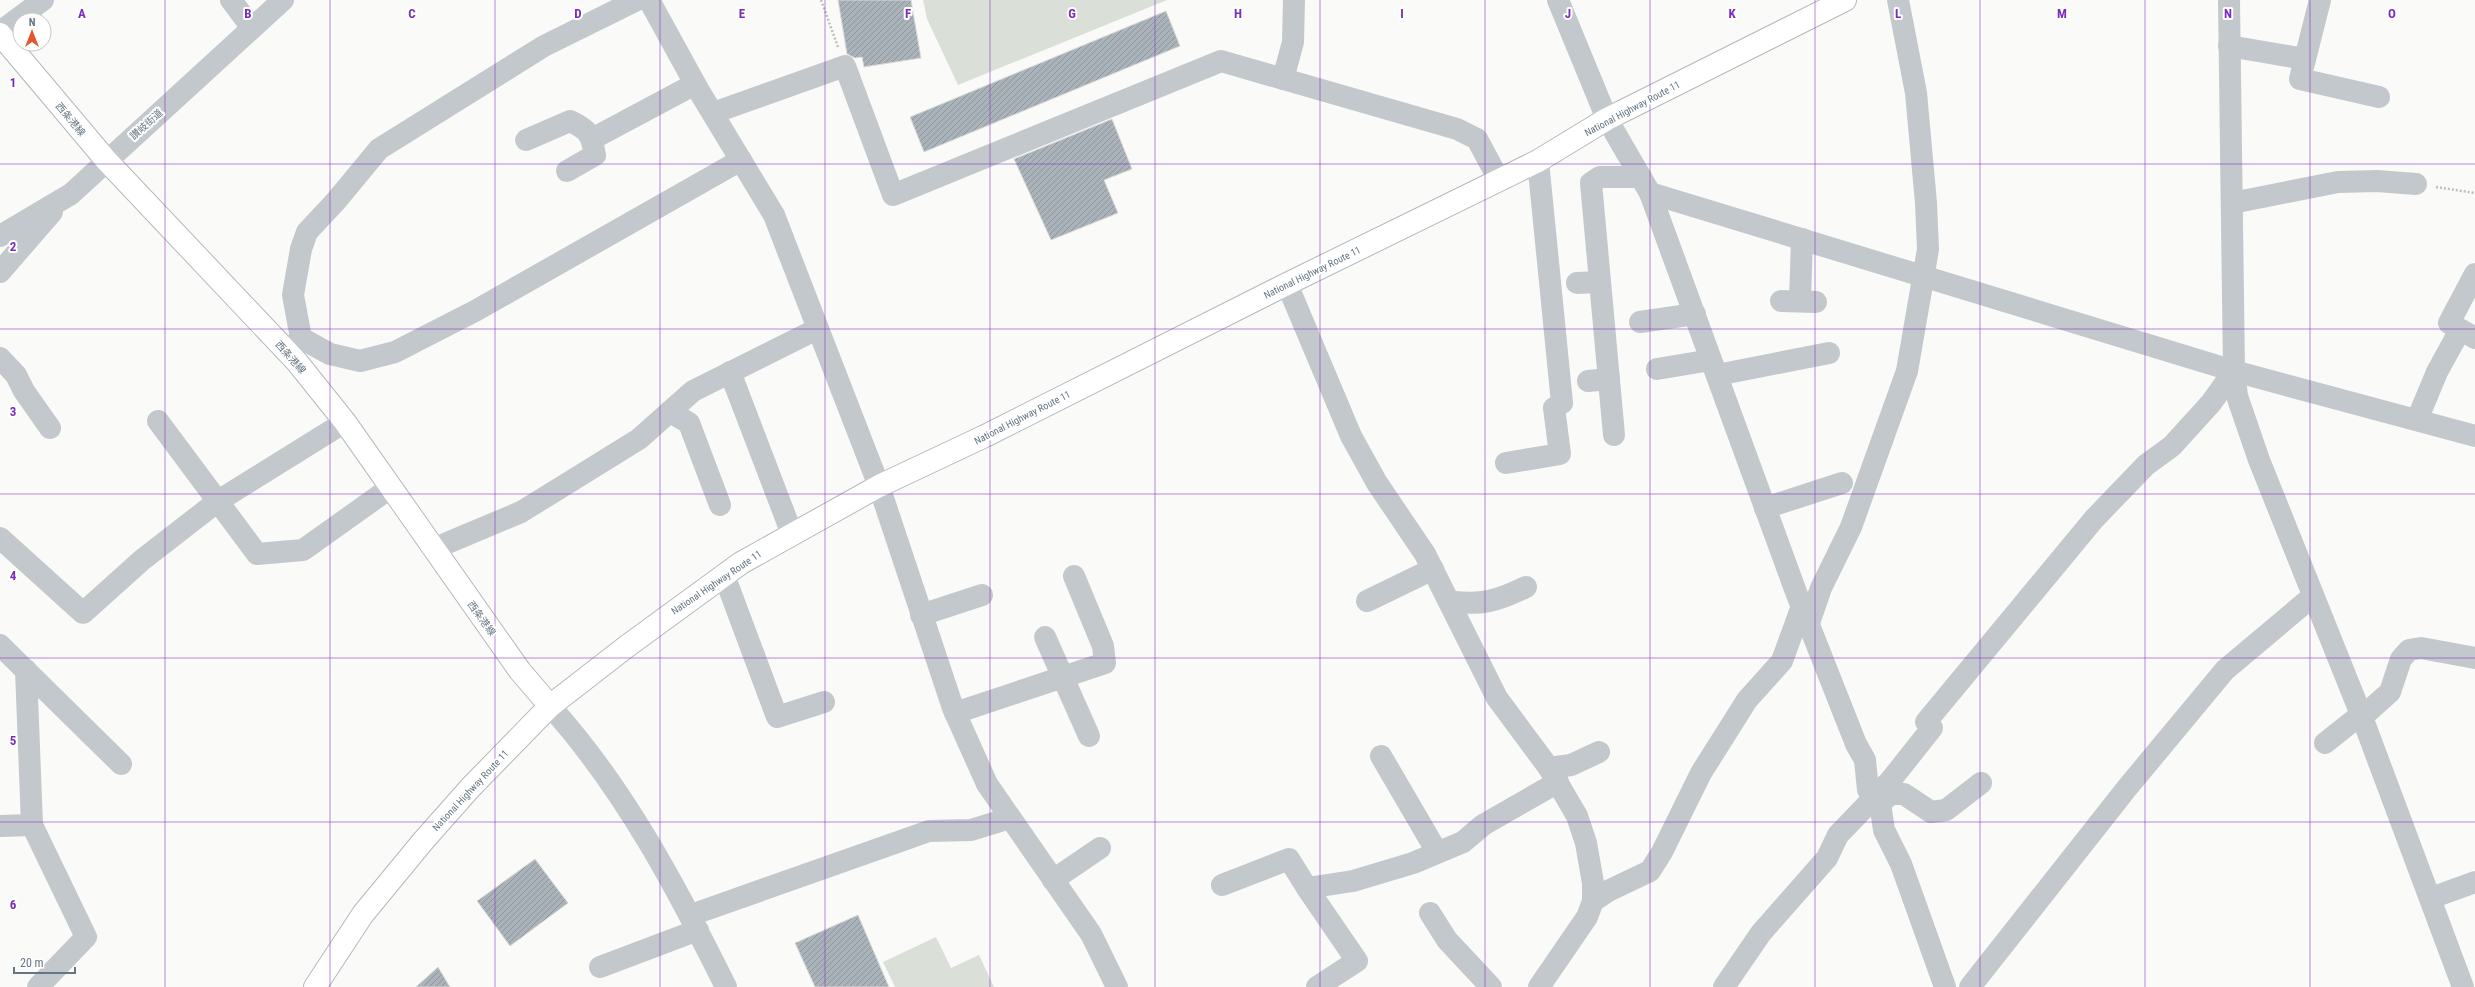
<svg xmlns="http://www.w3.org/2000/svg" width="2475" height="987" font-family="'Roboto Condensed','Noto Sans JP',sans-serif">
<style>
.green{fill:#dadfd7}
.building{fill:url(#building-hatch);stroke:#dcdcda}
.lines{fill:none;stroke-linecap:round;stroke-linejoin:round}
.major-casing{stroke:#b5babe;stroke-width:24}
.highway-casing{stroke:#b4b9bd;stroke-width:24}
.path{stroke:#bbbfc2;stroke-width:2.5;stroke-dasharray:2 2;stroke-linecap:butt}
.minor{stroke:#c3c8cc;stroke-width:22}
.major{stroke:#fff;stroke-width:22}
.highway{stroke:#fff;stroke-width:22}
.grid{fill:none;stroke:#7b2cbf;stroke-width:1;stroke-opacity:0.55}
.labels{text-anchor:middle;stroke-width:4;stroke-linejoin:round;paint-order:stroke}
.street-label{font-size:10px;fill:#657683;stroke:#fff}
.grid-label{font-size:13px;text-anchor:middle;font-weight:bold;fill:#7b2cbf;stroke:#fff;stroke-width:4;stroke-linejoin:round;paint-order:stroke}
</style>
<defs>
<pattern id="building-hatch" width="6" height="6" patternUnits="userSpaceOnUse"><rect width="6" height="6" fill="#aab3b9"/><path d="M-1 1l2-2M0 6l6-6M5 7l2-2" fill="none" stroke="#8e969c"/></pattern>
</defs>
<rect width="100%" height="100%" fill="#fafaf8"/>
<g class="green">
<path d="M923,0h244l-209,85 -31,-66z"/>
<path d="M936,937l15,31 28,-13 15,32h-99l-12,-25z"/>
</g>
<g class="building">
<path d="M838,0h73l10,58 -57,9 -2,-10 -7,1 -8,-4z"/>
<path d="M1166,11l14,35 -256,106 -14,-35z"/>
<path d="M1112,119l20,50 -28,11 14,33 -67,27 -37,-81z"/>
<path d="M535,859l33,44 -58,43 -33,-45z"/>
<path d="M858,915l31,72h-74l-20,-44z"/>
<path d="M438,967l12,20h-34z"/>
</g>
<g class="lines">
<defs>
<path id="major" d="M0,34l106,126 191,202 48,60 175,249 30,35"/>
<path id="highway" d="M315,987l48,-73 61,-74 47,-53 79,-81 76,-59 115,-84 138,-77 106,-50 302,-152 251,-123 69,-42 238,-119"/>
</defs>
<use href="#major" class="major-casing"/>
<use href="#highway" class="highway-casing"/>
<g class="path">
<path d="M821,0l17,47"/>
<path d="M2436,187l39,6"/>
</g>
<g class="minor">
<path d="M231,0l21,28"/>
<path d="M649,0l50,91 75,124 105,271 74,222 34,76 104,150 26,53"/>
<path d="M1558,0l49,119 43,74 146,399 60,152 9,16 3,30 12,13 4,27 17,34 44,123"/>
<path d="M2229,0l5,371 3,25 22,64 103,257 101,270"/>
<path d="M2320,0l-20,79 79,18"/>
<path d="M0,32l43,-32"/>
<path d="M2229,46l76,13"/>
<path d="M1283,79l10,-37 1,-42"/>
<path d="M713,113l132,-47 48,129 328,-134 236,68 20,10 22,41"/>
<path d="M592,139l103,-55"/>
<path d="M526,140l44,-19c19,9 21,13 25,34l-28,16"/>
<path d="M1650,193l584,178 241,65"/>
<path d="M2232,203l106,-21 39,-1 39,3"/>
<path d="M0,236l71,-42 212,-194"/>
<path d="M0,272l52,-60"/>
<path d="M2475,274l-26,49 26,15"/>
<path d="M1577,283l23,-1"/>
<path d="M1287,284l64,152 26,47 48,71 72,144 52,70 28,48 9,27 7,40v18"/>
<path d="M1781,301l35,1"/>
<path d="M1800,301l2,-62"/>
<path d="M1640,322l55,-8"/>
<path d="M301,338l-8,-43 8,-46 6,-17 29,-31 43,-52 165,-103 93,-46"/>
<path d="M290,349l11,-11 29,16 30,7 35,-9 80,-41 266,-151"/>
<path d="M0,358l16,17 8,16 26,37"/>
<path d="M1657,369l54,-9"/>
<path d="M730,372l62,162"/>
<path d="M1717,375l112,-22"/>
<path d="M1588,381l21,-2"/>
<path d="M670,412l19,11 31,82"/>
<path d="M2417,420l20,-48 23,-42"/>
<path d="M158,421l99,133 46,-4 87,-62"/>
<path d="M1614,435l-23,-252 9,-6h41"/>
<path d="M1506,463l54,-9 -6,-46 8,-5 -24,-242"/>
<path d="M1765,508l77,-25"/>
<path d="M0,538l83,75 59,-53 76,-59 127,-79"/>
<path d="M433,549l88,-37 118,-73 54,-48 124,-62"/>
<path d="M724,575l53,142 47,-15"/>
<path d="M1367,601l66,-32"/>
<path d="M1449,601c32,5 48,0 77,-14"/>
<path d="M921,615l61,-20"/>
<path d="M1809,623l12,-35 30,-61 56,-156 18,-104 3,-18 -2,-46 -10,-110 -18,-93"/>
<path d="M1045,637l44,99"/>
<path d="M0,645l121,119"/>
<path d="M26,670l6,155 54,112 -48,50"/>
<path d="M550,706c74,82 127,182 176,281"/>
<path d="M955,713l150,-50 -2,-17 -29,-70"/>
<path d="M2325,743l29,-23 8,-3 28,-25 11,-33 8,-9 12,-2 54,10"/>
<path d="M1381,756l56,96"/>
<path d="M1549,768l22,-3 28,-13"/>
<path d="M1880,803l11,-9h13l27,18 15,-2 35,-27"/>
<path d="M0,826l32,-1"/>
<path d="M1053,880l47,-32"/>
<path d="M1222,885l67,-26 18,29 46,-7 60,-18 50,-21 20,-17 75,-43"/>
<path d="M1307,888l50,73 -40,26"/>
<path d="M2431,898l44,-16"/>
<path d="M1430,913l17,27 44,47"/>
<path d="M691,915l238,-84 42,-1 39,-12"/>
<path d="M600,967l98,-37"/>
<path d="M1539,987l48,-70 6,-16 15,-10 42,-20 12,-19 39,-79 46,-73 35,-39 20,-55"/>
<path d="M1724,987l37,-54 66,-75 11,-23 52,-54 42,-53 -6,-6 168,-203 52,-54 26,-19 39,-43 23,-32"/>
<path d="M1970,987l157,-199 98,-118 88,-74"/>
</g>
<use href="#major" class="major"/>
<use href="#highway" class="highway"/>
</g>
<path class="grid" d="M165,0v987M330,0v987M495,0v987M660,0v987M825,0v987M990,0v987M1155,0v987M1320,0v987M1485,0v987M1650,0v987M1815,0v987M1980,0v987M2145,0v987M2310,0v987M0,164h2475M0,329h2475M0,494h2475M0,658h2475M0,822h2475"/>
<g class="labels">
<g class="street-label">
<text transform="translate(1632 108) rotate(-28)" y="4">National Highway Route 11</text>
<text transform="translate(71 119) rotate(50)" y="4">西条港線</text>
<text transform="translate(146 124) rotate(-42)" y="4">讃岐街道</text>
<text transform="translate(1312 272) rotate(-26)" y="4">National Highway Route 11</text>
<text transform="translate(291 357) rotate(48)" y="4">西条港線</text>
<text transform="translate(1022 417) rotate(-27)" y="4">National Highway Route 11</text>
<text transform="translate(716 582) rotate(-34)" y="4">National Highway Route 11</text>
<text transform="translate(482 618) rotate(54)" y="4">西条港線</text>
<text transform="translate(470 790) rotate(-47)" y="4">National Highway Route 11</text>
</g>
</g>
<g class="grid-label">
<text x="82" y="18">A</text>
<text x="248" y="18">B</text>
<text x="412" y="18">C</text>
<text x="578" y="18">D</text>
<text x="742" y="18">E</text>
<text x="908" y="18">F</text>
<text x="1072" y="18">G</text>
<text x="1238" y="18">H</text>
<text x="1402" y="18">I</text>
<text x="1568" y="18">J</text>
<text x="1732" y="18">K</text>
<text x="1898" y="18">L</text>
<text x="2062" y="18">M</text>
<text x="2228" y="18">N</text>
<text x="2392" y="18">O</text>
<text x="13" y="87">1</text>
<text x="13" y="251">2</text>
<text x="13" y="416">3</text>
<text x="13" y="580">4</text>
<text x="13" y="745">5</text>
<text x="13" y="909">6</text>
</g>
<g transform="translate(32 32)"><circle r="19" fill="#ffffff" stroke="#c1c8cd"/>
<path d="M0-3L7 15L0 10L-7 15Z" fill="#e4572e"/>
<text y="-6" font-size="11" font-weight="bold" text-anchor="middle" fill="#657683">N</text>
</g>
<path d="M14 967v6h61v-6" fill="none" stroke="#657683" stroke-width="2"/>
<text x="20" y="967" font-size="12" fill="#657683" stroke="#ffffff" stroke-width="3" paint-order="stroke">20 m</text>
</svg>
